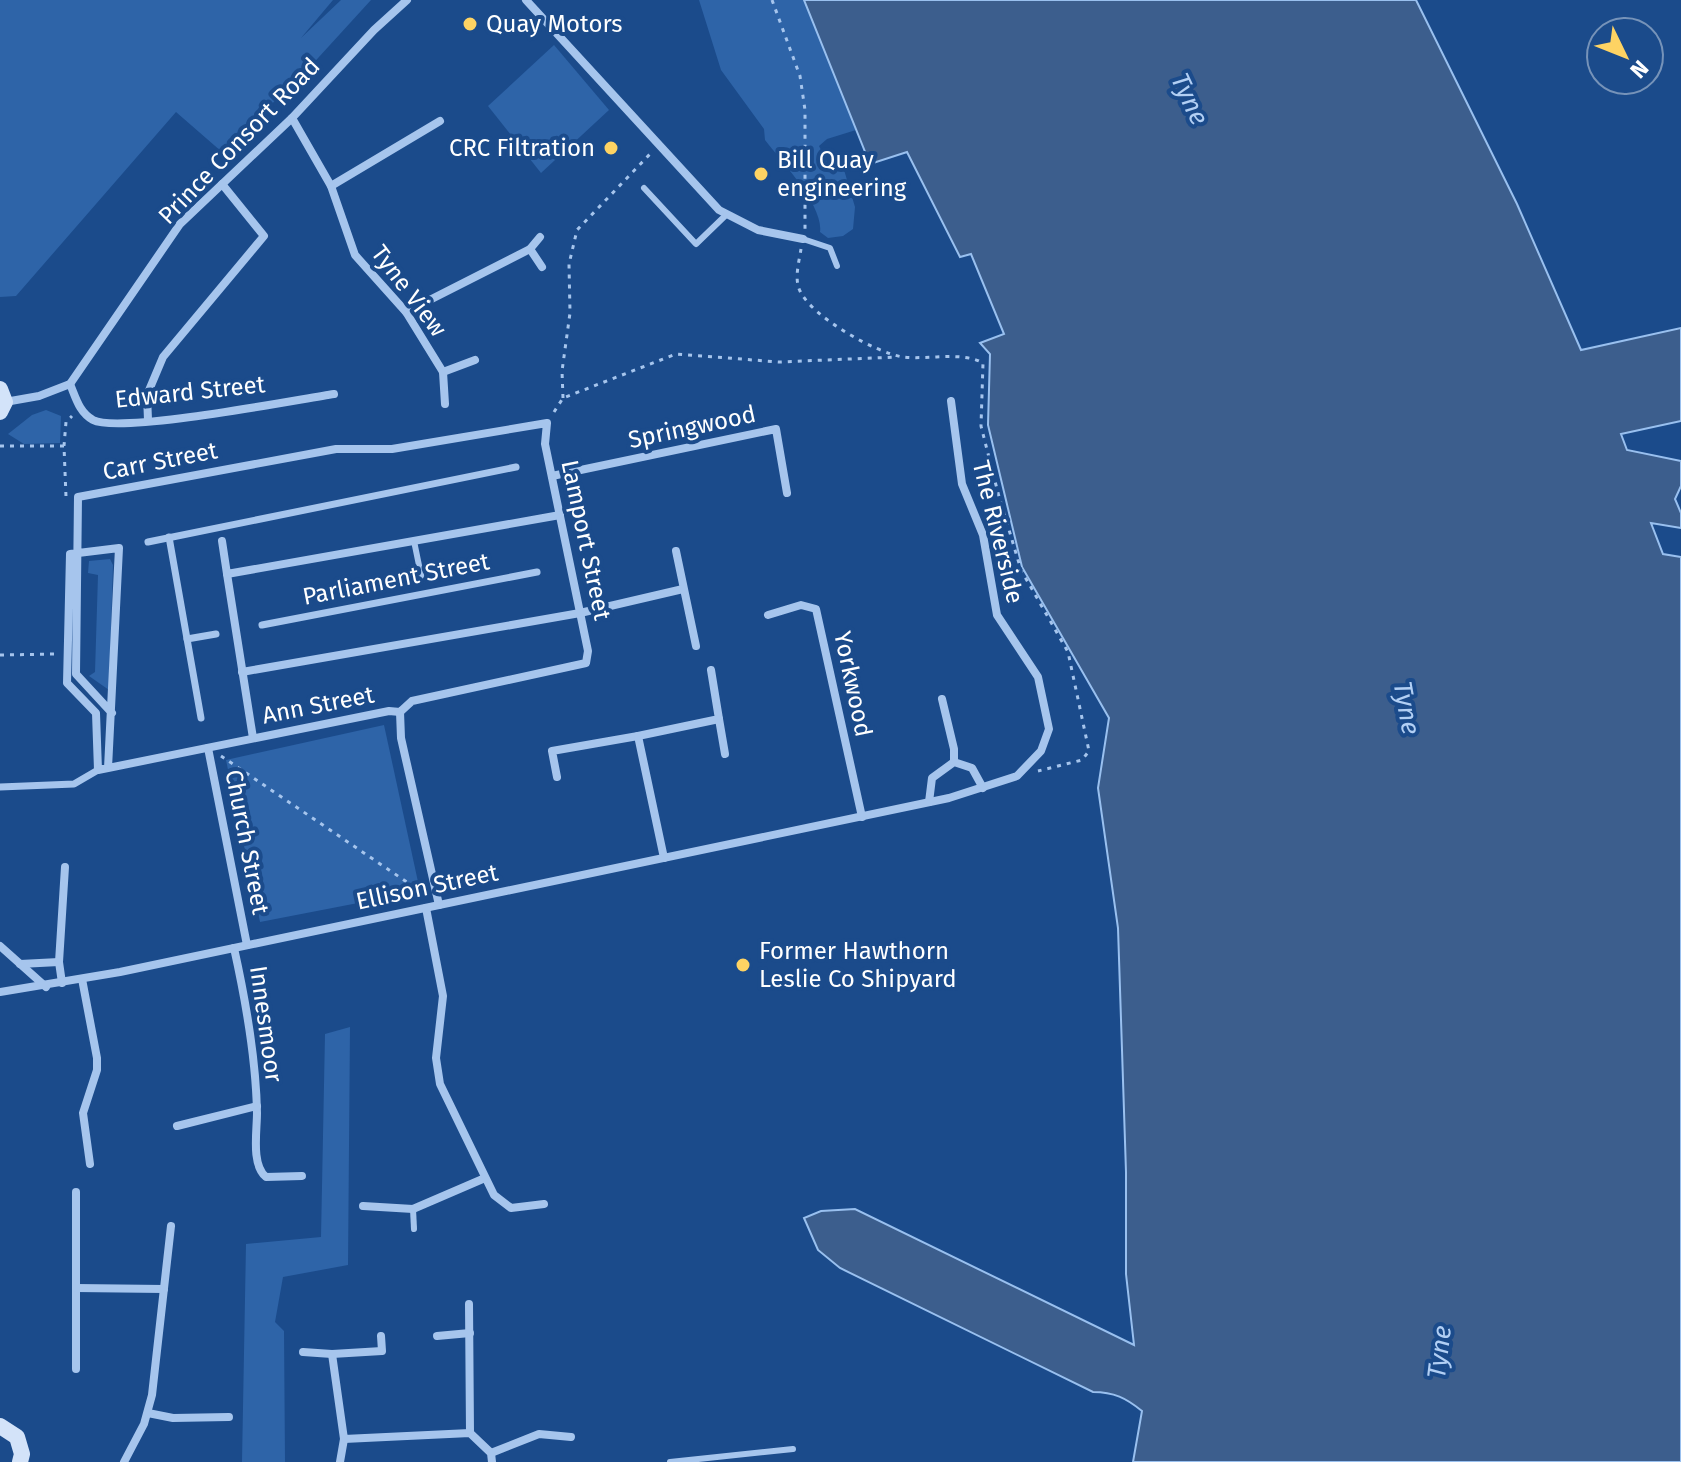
<svg xmlns="http://www.w3.org/2000/svg" width="1681" height="1462" font-family="'Fira Sans',sans-serif">
<style>
.green{fill:#2e64a8}
.water{fill:#3c5e8d;stroke:#99c0ef;stroke-width:2}
.lines{fill:none;stroke-linecap:round;stroke-linejoin:round}
.path{stroke:#a6c5ed;stroke-width:3;stroke-dasharray:4 6;stroke-linecap:butt}
.service{stroke:#a6c5ed;stroke-width:6}
.pedestrian{stroke:#a6c5ed;stroke-width:7}
.minor{stroke:#a6c5ed;stroke-width:8}
.secondary{stroke:#d3e3f9;stroke-width:16}
.poi-dot{fill:#fed363;stroke:#1b4b8b;stroke-width:3}
.labels{text-anchor:middle;stroke-width:8;stroke-linejoin:round;paint-order:stroke}
.poi-label{font-size:24px;fill:#fff;stroke:#1b4b8b;text-anchor:start}
.street-label{font-size:24px;fill:#fff;stroke:#1b4b8b}
.water-label{font-size:26px;font-style:italic;fill:#b2cff4;stroke:#1b4b8b}
</style>
<rect width="100%" height="100%" fill="#1b4b8b"/>
<g class="green">
<path d="M0,0h333l-32,38 40,-38h30l-63,69 -86,83 -46,-40 -160,184 -16,1z"/>
<path d="M699,0h105l52,130 -29,9 -8,7 10,20 13,-3 13,44 -2,22 -10,7 -15,2 -8,-6c4,-26 -39,-71 -55,-92l-1,-11 -43,-59z"/>
<path d="M554,45l55,65 -68,63 -53,-67z"/>
<path d="M46,410l15,6 -1,27 -36,1 -16,-10 24,-19z"/>
<path d="M110,559l3,6 -4,125 -20,-14 6,-4 3,-97 -10,-2 1,-12z"/>
<path d="M384,725l36,166 -160,31 -34,-162z"/>
<path d="M350,1027l-2,238 -65,12 -8,45 9,9 1,131h-43l4,-218 75,-7 4,-203z"/>
</g>
<path class="water" d="M804,0h612l101,204 64,146 100,-22v93l-60,13 6,16 54,11v25l-6,13 6,14v15l-30,-5 12,31 18,3v905h-548l9,-51c-16,-13 -28,-19 -49,-19l-253,-124 -22,-18 -14,-32 17,-7 34,-2 279,136 -8,-71v-102l-8,-244 -20,-140 11,-70 -87,-151 -34,-142 2,-71 -10,-11 24,-9 -33,-80 -11,3 -53,-105 -37,12z"/>
<g class="lines">
<g class="path">
<path d="M772,0l28,76 5,34v119"/>
<path d="M801,249c-2,13 -7,30 -1,42 12,26 76,62 103,66 25,3 59,-6 80,6l-2,63 17,67 23,77 47,82 21,99 -7,9 -44,11"/>
<path d="M563,398l-1,-27 8,-58 -1,-49 8,-34 74,-77"/>
<path d="M554,412l9,-14 113,-44 103,8 118,-5"/>
<path d="M0,446h64l2,51"/>
<path d="M64,446l2,-24 6,-6"/>
<path d="M0,655l56,-1"/>
<path d="M221,756l202,137"/>
</g>
<g class="service">
<path d="M644,188l52,56 31,-30"/>
<path d="M803,239l27,9 7,18"/>
<path d="M414,541l8,39"/>
<path d="M413,1209l1,20"/>
<path d="M670,1462l123,-13"/>
</g>
<g class="pedestrian">
<path d="M169,537l32,181"/>
<path d="M148,542l368,-75"/>
<path d="M262,625l275,-53"/>
<path d="M187,639l29,-5"/>
<path d="M0,787l74,-3 24,-14"/>
</g>
<g class="minor">
<path d="M526,0l193,210 39,20 45,9"/>
<path d="M292,118l39,68 24,69 51,57 37,60 2,32"/>
<path d="M331,186l109,-65"/>
<path d="M530,249l12,18"/>
<path d="M406,312l124,-63 10,-12"/>
<path d="M443,372l32,-12"/>
<path d="M70,384c6,14 9,28 23,36 27,14 201,-20 241,-26"/>
<path d="M5,402l34,-6 31,-12 110,-160 112,-106 82,-88 33,-30"/>
<path d="M148,420l-1,-25 16,-38 101,-121 -42,-52"/>
<path d="M552,476l224,-47 11,64"/>
<path d="M222,541l5,33 333,-59"/>
<path d="M676,551l20,95"/>
<path d="M227,574l26,164"/>
<path d="M768,615l33,-10 15,4 46,208"/>
<path d="M242,672l338,-59 103,-24"/>
<path d="M942,699l12,50v13"/>
<path d="M400,712l1,26 38,167"/>
<path d="M719,719l6,35"/>
<path d="M208,748l39,197"/>
<path d="M108,768l11,-220 -49,6 -3,129 29,30 2,57 10,-2 281,-57 11,1 12,-11 174,-38 2,-12 -43,-207 2,-21 -155,26h-56l-258,48 -2,177 36,39"/>
<path d="M557,777l-5,-26 86,-15"/>
<path d="M929,802l3,-24 22,-16 18,6 11,20"/>
<path d="M664,858l-26,-122 81,-17 -8,-49"/>
<path d="M426,908l17,88 -7,62 4,26 54,111 17,13 33,-4"/>
<path d="M0,946l46,41"/>
<path d="M234,948c12,54 22,109 23,165 0,18 -6,52 9,64l36,-1"/>
<path d="M20,964l39,-2"/>
<path d="M82,979l15,79v12l-14,43 7,51"/>
<path d="M62,983l-3,-21 6,-95"/>
<path d="M0,992l120,-20 829,-174 68,-22 24,-25 8,-22 -11,-52 -41,-62 -14,-80 -21,-51 -11,-83"/>
<path d="M177,1126l80,-20"/>
<path d="M76,1192v177"/>
<path d="M363,1206l50,3 72,-31"/>
<path d="M76,1288l88,1"/>
<path d="M469,1304l1,129"/>
<path d="M381,1336l1,15 -50,3 12,85 126,-6 21,20 1,9"/>
<path d="M437,1336l33,-3"/>
<path d="M303,1352l29,2"/>
<path d="M148,1413l25,5 56,-1"/>
<path d="M491,1453l48,-19 32,3"/>
<path d="M124,1462l20,-38 8,-29 19,-169"/>
<path d="M340,1462l4,-23"/>
</g>
<g class="secondary">
<path d="M0,389l5,13 -5,10"/>
<path d="M0,1426l17,11 5,17 -2,8"/>
</g>
</g>
<g class="poi-dot">
<circle cx="470" cy="24" r="8"/>
<circle cx="611" cy="148" r="8"/>
<circle cx="761" cy="174" r="8"/>
<circle cx="743" cy="965" r="8"/>
</g>
<g class="labels">
<g class="poi-label">
<text x="486" y="32">Quay Motors</text>
<text x="595" y="156" text-anchor="end">CRC Filtration</text>
<text x="777" y="168">Bill Quay<tspan x="777" dy="28">engineering</tspan></text>
<text x="759" y="959">Former Hawthorn<tspan x="759" dy="28">Leslie Co Shipyard</tspan></text>
</g>
<g class="street-label">
<text transform="translate(239 141) rotate(-46)" y="8">Prince Consort Road</text>
<text transform="translate(409 291) rotate(53)" y="8">Tyne View</text>
<text transform="translate(190 392) rotate(-6)" y="8">Edward Street</text>
<text transform="translate(692 427) rotate(-12)" y="8">Springwood</text>
<text transform="translate(160 461) rotate(-11)" y="8">Carr Street</text>
<text transform="translate(998 532) rotate(76)" y="8">The Riverside</text>
<text transform="translate(586 540) rotate(78)" y="8">Lamport Street</text>
<text transform="translate(396 579) rotate(-11)" y="8">Parliament Street</text>
<text transform="translate(853 684) rotate(78)" y="8">Yorkwood</text>
<text transform="translate(318 705) rotate(-11)" y="8">Ann Street</text>
<text transform="translate(247 842) rotate(79)" y="8">Church Street</text>
<text transform="translate(427 887) rotate(-12)" y="8">Ellison Street</text>
<text transform="translate(266 1024) rotate(82)" y="8">Innesmoor</text>
</g>
<g class="water-label">
<text transform="translate(1190 99) rotate(65)" y="9">Tyne</text>
<text transform="translate(1407 708) rotate(80)" y="9">Tyne</text>
<text transform="translate(1439 1352) rotate(-83)" y="9">Tyne</text>
</g>
</g>
<g transform="translate(1625 56) rotate(133)"><circle r="38" fill="#1b4b8b" stroke="#7693b9" stroke-width="2"/>
<path d="M0-6L14 30L0 20L-14 30Z" fill="#fed363"/>
<text y="-12" font-size="22" font-weight="bold" text-anchor="middle" fill="#ffffff">N</text>
</g>
</svg>
